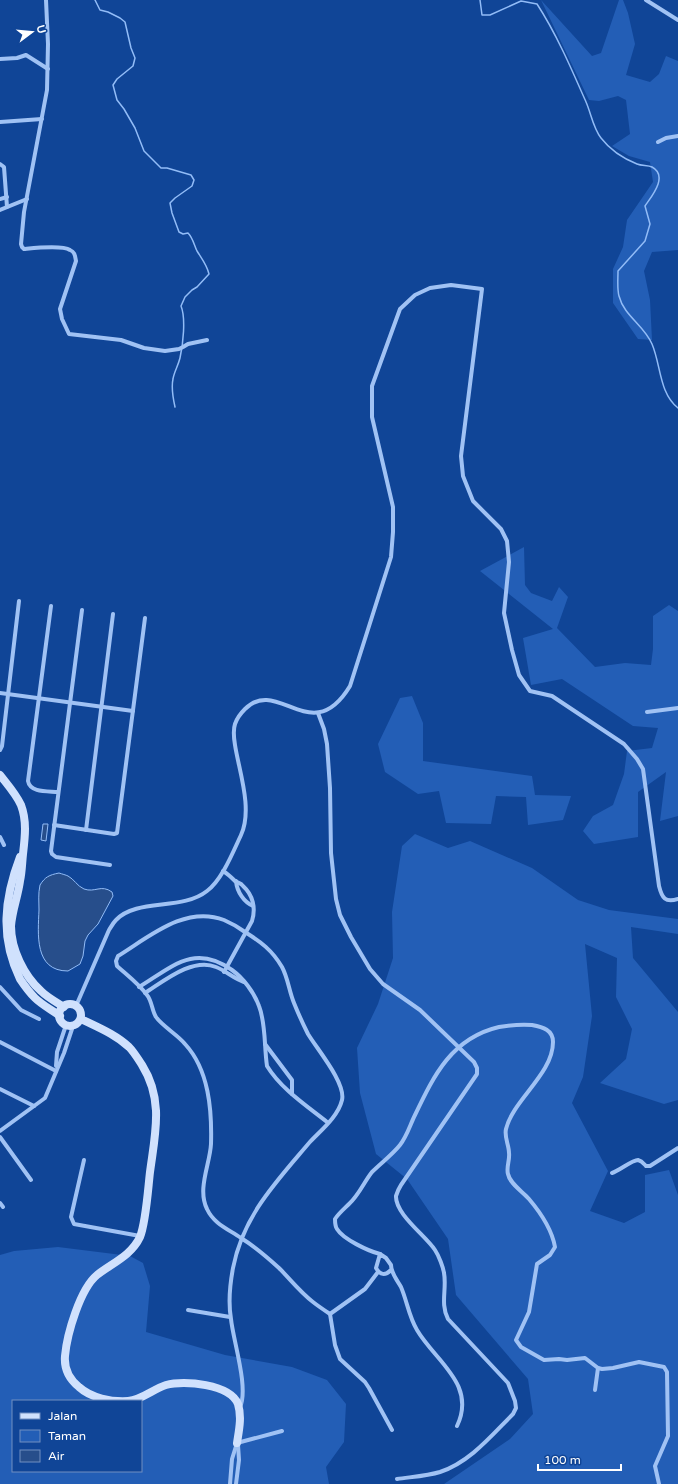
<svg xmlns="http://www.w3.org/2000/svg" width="678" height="1484" font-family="'Varela Round',sans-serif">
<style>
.green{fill:#235eb6;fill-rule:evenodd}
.water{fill:#274e8b;stroke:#92bcf7}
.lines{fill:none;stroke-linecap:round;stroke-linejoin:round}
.stream{stroke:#92bcf7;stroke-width:1.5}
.street{stroke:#a0c2f4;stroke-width:4}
.secondary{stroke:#d0e1fd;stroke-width:8}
</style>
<rect width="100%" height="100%" fill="#104597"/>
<g class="green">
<path d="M541,0l51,56 9,-3 18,-53h4l5,13 7,31 -9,31 24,7 9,-8 7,-18 12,5v189l-26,2 -8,19 6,29 2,40 -14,-1 -25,-36v-34l10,-22 4,-27 26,-38 -3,-20 -21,-6 -17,-10 18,-12 -4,-34 -8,-4 -19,5 -10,-1z"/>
<path d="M524,547l1,38 6,8 21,8 7,-14 9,10 -11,31 38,39 30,-4 26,2 2,-16v-33l16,-11 9,6v205l-18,5 6,-49 -28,20v45l-44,7 -11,-13 10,-15 20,-11 11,-31 3,-23 25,-3 6,-20 -25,-2 -71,-47 -31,6 -8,-47 30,-9 -73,-58z"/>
<path d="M412,696l11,27v38l109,15 3,19 36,1 -8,24 -35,5 -2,-28 -30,-1 -5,28 -45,-1 -7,-32 -21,3 -33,-22 -7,-28 22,-46z"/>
<path d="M415,834l33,14 22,-7 62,27 46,32 31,10 69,9v15l-47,-7 2,31 45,54v88l-14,4 -64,-21 26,-24 6,-30 -16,-32 1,-39 -32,-14 7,72 -9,61 -11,26 36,68 -18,40 34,12 21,-11v-37l24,-5 9,25v289h-234l66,-45 23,-25 -5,-35 -72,-84 -8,-56 -41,-60 -31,-25 -16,-61 -3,-45 21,-44 15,-46 -1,-46 10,-66z"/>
<path d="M58,1247l72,9 13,7 7,23 -4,46 79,23 67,12 35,13 19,24 -2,38 -18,25 3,17h-329v-229l14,-4zM13,1401h128v70h-128z"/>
</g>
<g class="water">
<path d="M43,824h5l-2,17 -5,-1z"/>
<path d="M59,873c3,1 7,2 9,3 6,3 9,10 16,13 11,4 17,-5 28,3l1,4 -15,28 -10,11 -3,6 -2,15 -3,8 -12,7c-34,0 -30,-37 -29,-61 0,-8 -1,-16 1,-25 5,-8 9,-10 19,-12z"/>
</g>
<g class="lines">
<g class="stream">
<path d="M95,0l5,10 8,2 12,6 5,4 6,26 4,10 -2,8 -16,13 -4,6 4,15 7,9 11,19 9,23 17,17h6l24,7 3,5 -2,6 -17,12 -5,5 2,10 7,19 4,2 5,-1c5,5 6,12 9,18 5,8 10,14 12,23l-12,13 -5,3 -7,7 -4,9c5,12 2,39 -1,52 -2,8 -6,14 -7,21 -2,9 0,19 2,28"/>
<path d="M480,0l2,15h8l31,-14 16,3c19,29 35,66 49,98 5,11 7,26 15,36 10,13 21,20 36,26 5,2 11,1 15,3 17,9 -1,30 -7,39l5,18 -5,17 -27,30c0,8 -1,18 1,25 5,20 25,29 33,48 9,21 7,49 26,64"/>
</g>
<g class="street">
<path d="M46,0l2,44 -1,46 -23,122 -3,32 1,3 2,2c11,-1 38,-4 46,1 5,2 5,6 6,11l-16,48 2,10 7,15 52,6 23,8 21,3 14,-2 4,-2 5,-3 19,-4"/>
<path d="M646,0l32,20"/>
<path d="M0,59l17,-1 9,-3 22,14"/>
<path d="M0,122l42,-3"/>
<path d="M658,142l8,-4 12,-2"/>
<path d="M0,164l4,3 3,40"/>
<path d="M0,199l7,-2"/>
<path d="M0,210l27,-11"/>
<path d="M51,606l-23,175c2,12 20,10 30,11"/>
<path d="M82,610l-31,241 1,3 4,3 54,8"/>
<path d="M0,693l133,18"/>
<path d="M647,712l31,-4"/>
<path d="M318,713l6,16 3,15 3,44 1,65 5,46 4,16 11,22 19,32 13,15 37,26 54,52 3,6v6l-76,111c-2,3 -4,8 -5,11 -1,18 30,40 39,54 4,6 8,17 9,23 3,15 -4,31 4,46l60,64 7,18 1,7 -3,6c-22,22 -43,48 -73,58 -13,4 -30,5 -43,7"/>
<path d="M0,750l2,-4 17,-145"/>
<path d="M54,825l60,9 3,-1 28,-215"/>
<path d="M86,830l27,-216"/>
<path d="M0,837l4,8"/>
<path d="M223,871c5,3 8,6 12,10 3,2 6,2 8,5 10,9 13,22 9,35l-28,51"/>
<path d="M236,881c1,11 8,21 17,25"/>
<path d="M0,987l21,23 18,9"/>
<path d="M139,987c33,-20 55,-44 93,-17 11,8 22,22 27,36 7,18 5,40 8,60 14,23 40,40 60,56"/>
<path d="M145,993c19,-12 48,-36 71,-26 10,4 17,11 28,15"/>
<path d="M76,1006l33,-76c2,-3 4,-7 7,-10 21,-22 66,-9 91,-29 15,-11 26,-39 34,-56 12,-26 -2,-64 -6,-90 -1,-6 -2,-15 0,-21 2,-6 6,-11 10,-15 33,-33 67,40 105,-23l41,-129 2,-25v-25l-21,-90v-31l28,-77 15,-14 15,-7 21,-3 31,4 -21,167 2,20 10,25 28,28 6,12 2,21 -5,51 8,37 7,25 11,16 22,5 72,48 13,15 6,10 16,117c3,12 6,17 19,13"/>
<path d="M0,1042l56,29"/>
<path d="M265,1044l27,36v14"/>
<path d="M56,1066l1,-14 9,-27"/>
<path d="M0,1089l34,17"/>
<path d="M0,1131l45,-33 19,-45 9,-27"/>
<path d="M0,1137l31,43"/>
<path d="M84,1160l-13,57 3,7 66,12"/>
<path d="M612,1173c7,-2 20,-13 26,-13 4,1 6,4 8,6h4l28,-18"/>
<path d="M0,1203l3,4"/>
<path d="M380,1254c-12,-3 -37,-15 -43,-25 -2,-3 -2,-6 -2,-10 4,-6 9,-10 14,-15 10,-9 15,-22 23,-32 9,-9 20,-17 28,-27 7,-9 10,-20 15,-30 19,-40 37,-77 84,-88 12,-2 22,-3 33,-2 11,2 21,5 21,17 0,32 -40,58 -47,87 -2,8 3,16 3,24 1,7 -3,14 -1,21 2,10 15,18 21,25 11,13 23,31 26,48l-5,8 -13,9 -8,48 -13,28 5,7 23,13 15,-1 8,1 18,-2 13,10 4,1 11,-1 26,-6 25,5 3,5 1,64 -13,30 4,18"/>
<path d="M391,1270c-6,6 -11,5 -15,-2l4,-14 6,4 5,7c0,8 6,15 10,22 6,14 8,30 16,43 18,31 60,54 40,96"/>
<path d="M188,1310l42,7"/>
<path d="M330,1314l35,-25 13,-17"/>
<path d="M595,1390l3,-22"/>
<path d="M240,1407c9,-19 -7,-67 -9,-88 -3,-17 -1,-35 2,-51 10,-52 43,-86 76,-125 11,-12 29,-26 33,-43 4,-17 -25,-51 -34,-66 -5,-10 -10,-21 -14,-31 -5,-12 -6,-25 -12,-36 -10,-17 -21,-25 -37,-35 -7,-5 -14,-9 -21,-12 -39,-15 -75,17 -106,36l-2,5 1,5c10,9 22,18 30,29 5,6 5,16 9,22 6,9 22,18 29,27 24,26 27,66 26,100 -1,20 -14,45 -4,65 7,15 21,20 34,29 13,8 26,19 38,30 11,11 21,24 34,34 5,4 11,8 17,12l5,31 5,14 25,23 4,6 23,42"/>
<path d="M237,1443l45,-12"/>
<path d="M230,1484l2,-25 5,-16"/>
<path d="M236,1484l3,-24 -1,-15"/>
</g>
<g class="secondary">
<path d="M0,775c7,9 16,19 21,30 6,16 4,32 2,49 -1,9 -1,18 -3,27 -2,15 -8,30 -9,45 0,23 13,50 30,65 6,6 15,11 23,16"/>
<path d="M20,857c-16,42 -20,81 0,122 4,6 9,13 15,19 7,7 17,12 25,18"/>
<circle cx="70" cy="1015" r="11"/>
<path d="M81,1019c16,8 34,15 48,28 5,5 9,12 13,18 22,35 13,69 8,107 -2,17 -4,50 -10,65 -9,19 -28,26 -43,38 -17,14 -30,59 -32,81 -1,12 4,23 14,31 12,11 32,15 49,14 14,-1 25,-12 38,-16 18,-5 64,-1 72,19 4,13 1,26 -1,39"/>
</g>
</g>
<rect x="12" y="1400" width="130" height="72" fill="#104597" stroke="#708fc1"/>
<rect x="20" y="1413" width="20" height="6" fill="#d0e1fd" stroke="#708fc1"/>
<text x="48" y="1420" font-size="12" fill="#ffffff">Jalan</text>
<rect x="20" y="1430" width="20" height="12" fill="#235eb6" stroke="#708fc1"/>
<text x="48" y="1440" font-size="12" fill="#ffffff">Taman</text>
<rect x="20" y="1450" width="20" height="12" fill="#274e8b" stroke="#708fc1"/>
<text x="48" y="1460" font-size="12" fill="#ffffff">Air</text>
<g transform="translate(32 32) rotate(74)" stroke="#104597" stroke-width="3" paint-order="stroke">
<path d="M0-3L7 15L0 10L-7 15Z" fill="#ffffff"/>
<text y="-6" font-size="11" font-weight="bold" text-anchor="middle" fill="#ffffff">U</text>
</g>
<path d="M538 1464v6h83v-6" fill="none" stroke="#ffffff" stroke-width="2"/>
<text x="544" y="1464" font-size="12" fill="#ffffff" stroke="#104597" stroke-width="3" paint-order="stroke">100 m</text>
</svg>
